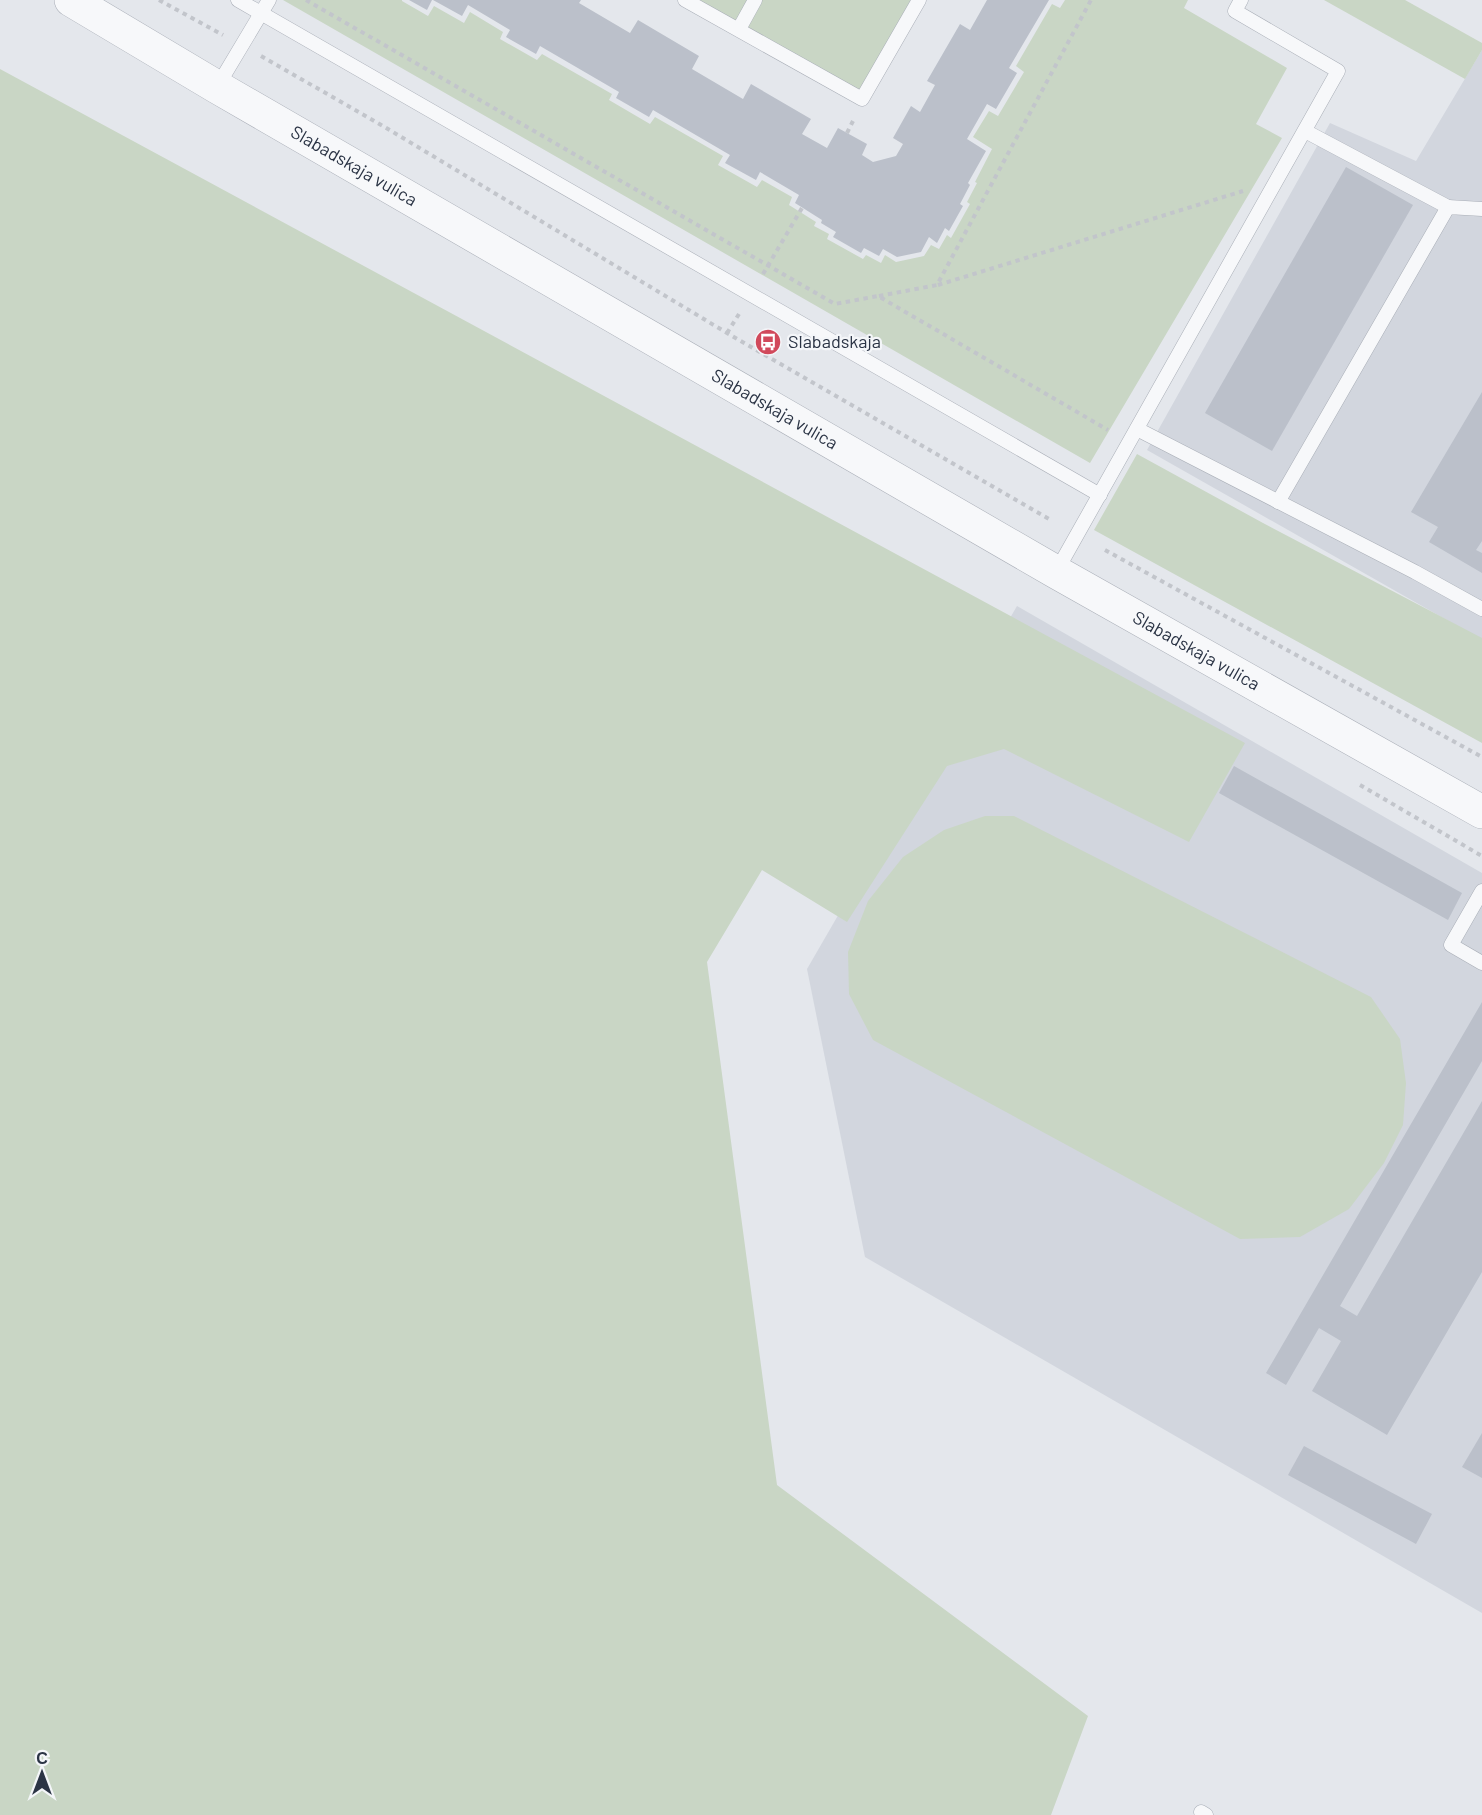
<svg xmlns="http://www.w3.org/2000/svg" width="1482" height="1815" font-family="Barlow,sans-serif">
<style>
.built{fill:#d2d6de}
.green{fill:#c9d6c5}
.building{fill:#bbc0ca}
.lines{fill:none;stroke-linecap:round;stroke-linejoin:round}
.service-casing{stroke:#a9aeb7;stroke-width:15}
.tertiary-casing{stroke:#a9aeb7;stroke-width:34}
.path{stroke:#c2c5cb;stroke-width:4;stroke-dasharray:4.5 4.5;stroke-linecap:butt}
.service{stroke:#f7f8fa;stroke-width:14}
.tertiary{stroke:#f7f8fa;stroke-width:33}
.labels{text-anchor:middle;stroke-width:4.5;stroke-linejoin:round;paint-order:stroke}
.street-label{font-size:18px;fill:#2b3445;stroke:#f4f6f9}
.poi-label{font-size:18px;fill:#2b3445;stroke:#f4f6f9;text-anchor:start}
</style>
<rect width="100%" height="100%" fill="#e4e7ec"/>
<g class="built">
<path d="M1482,50v590l-335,-190 183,-327 86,38z"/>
<path d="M1017,606l465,267v740l-617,-356 -58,-288z"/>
</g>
<g class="green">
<path d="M283,0h119v1l26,15 6,-10 30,17 6,-11 33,20 -3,7 37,21 5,-6 70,40 -3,6 41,24 5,-7 68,39 -5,9 39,22 5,-7 30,17 -3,8 27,17 -2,4 15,8 -2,5 36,20 3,-4 15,8 4,-8 11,7 28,-6 7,-11 8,4 8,-14 4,3 19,-34 -3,-2 10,-19 -2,-1 17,-33 -19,-12 16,-26 9,5 26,-44 -8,-6 36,-62 8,4 5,-8h123l-4,8 103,60 -31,56 26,14 -192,325z"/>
<path d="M685,0h234l-57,99z"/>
<path d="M1324,0h81l77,43v7l-17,29z"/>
<path d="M0,69l1245,674 -56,99 -185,-93 -57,17 -100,156 -85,-52 -55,92 70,523 311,231 -37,99h-1051z"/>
<path d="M1137,454l126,69 219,115v105l-388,-213z"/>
<path d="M985,816h29l357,181 29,42 6,44 -3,42 -19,38 -35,46 -49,28 -60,2 -367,-199 -24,-46 -1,-42 20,-51 35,-44 41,-27z"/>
</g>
<g class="building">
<path d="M409,0h23l-5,10z"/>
<path d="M433,0h148l-2,3 51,30 8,-13 61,36 -7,13 51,30 8,-15 60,35 -9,15 25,14 11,-20 29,16 -5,11 11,7 23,-6 7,-12 -10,-6 18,-32 9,6 15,-27 -8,-4 33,-57 10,6 17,-30h62l-40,68 8,5 -21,36 -9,-5 -20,35 19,12 -18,32 2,2 -10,19 3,2 -14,25 -4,-3 -8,15 -8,-6 -8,15 -24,5 -14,-8 -4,7 -15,-8 -3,5 -28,-16 3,-5 -15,-9 1,-3 -27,-17 4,-8 -39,-23 -4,8 -31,-17 5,-8 -77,-45 -4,7 -33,-19 3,-6 -79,-46 -4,8 -30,-17 4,-7 -42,-25 -6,11z"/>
<path d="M1346,167l67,38 -141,246 -67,-38z"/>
<path d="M1482,392v149l-6,9 6,3v20l-53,-31 9,-15 -27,-15z"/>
<path d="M1234,766l228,127 -14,27 -229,-127z"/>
<path d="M1482,1002v59l-142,245 17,10 125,-215v171l-95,163 -75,-44 29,-50 -22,-13 -33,57 -20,-12z"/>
<path d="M1482,1433v45l-20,-11z"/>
<path d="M1304,1446l128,68 -16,30 -128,-69z"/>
</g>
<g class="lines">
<defs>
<g id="service">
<path d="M238,0l862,495"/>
<path d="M685,0l177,99 57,-99"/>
<path d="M739,29l16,-29"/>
<path d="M217,87l52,-87"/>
<path d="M1305,131l143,76"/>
<path d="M1137,429l278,143 67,37"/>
<path d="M1278,502l170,-295 34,2"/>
<path d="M1056,572l282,-501 -103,-60 6,-11"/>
<path d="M1482,891l-31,54 31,18"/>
<path d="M1201,1812l5,3"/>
</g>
<g id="tertiary">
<path id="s1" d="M71,0l146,87 839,485 426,240"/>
</g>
</defs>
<use href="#service" class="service-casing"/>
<use href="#tertiary" class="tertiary-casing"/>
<g class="path">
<path d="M159,0l64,35"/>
<path d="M306,0l529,304 43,-8 230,134"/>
<path d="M261,56l122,70 344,207 322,186"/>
<path d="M847,133l6,-12"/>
<path d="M763,274l39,-66"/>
<path d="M938,285l305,-94"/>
<path d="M879,296l58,-11 154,-285"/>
<path d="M727,333l12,-19"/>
<path d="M1105,550l377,207"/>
<path d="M1360,785l122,71"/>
</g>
<use href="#service" class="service"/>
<use href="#tertiary" class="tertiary"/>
</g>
<defs>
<symbol id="bus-disc" viewBox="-11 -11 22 22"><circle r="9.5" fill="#d1495b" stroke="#f4f6f9"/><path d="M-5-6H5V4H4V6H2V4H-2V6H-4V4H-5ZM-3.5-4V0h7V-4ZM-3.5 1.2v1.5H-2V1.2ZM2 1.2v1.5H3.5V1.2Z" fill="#fff"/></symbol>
</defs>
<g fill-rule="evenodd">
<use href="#bus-disc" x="753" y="327" width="30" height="30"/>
</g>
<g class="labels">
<g class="street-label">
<text dy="6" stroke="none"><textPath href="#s1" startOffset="328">Slabadskaja vulica</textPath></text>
<text dy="6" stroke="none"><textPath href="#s1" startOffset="814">Slabadskaja vulica</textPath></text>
<text dy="6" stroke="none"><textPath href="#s1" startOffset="1300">Slabadskaja vulica</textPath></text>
</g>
<g class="poi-label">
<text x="788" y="348">Slabadskaja</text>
</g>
</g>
<g transform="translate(42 1773)" stroke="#f4f6f9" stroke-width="4.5" paint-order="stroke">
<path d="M0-4.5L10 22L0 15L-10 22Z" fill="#2b3445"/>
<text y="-9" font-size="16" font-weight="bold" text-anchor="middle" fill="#2b3445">С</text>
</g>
</svg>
